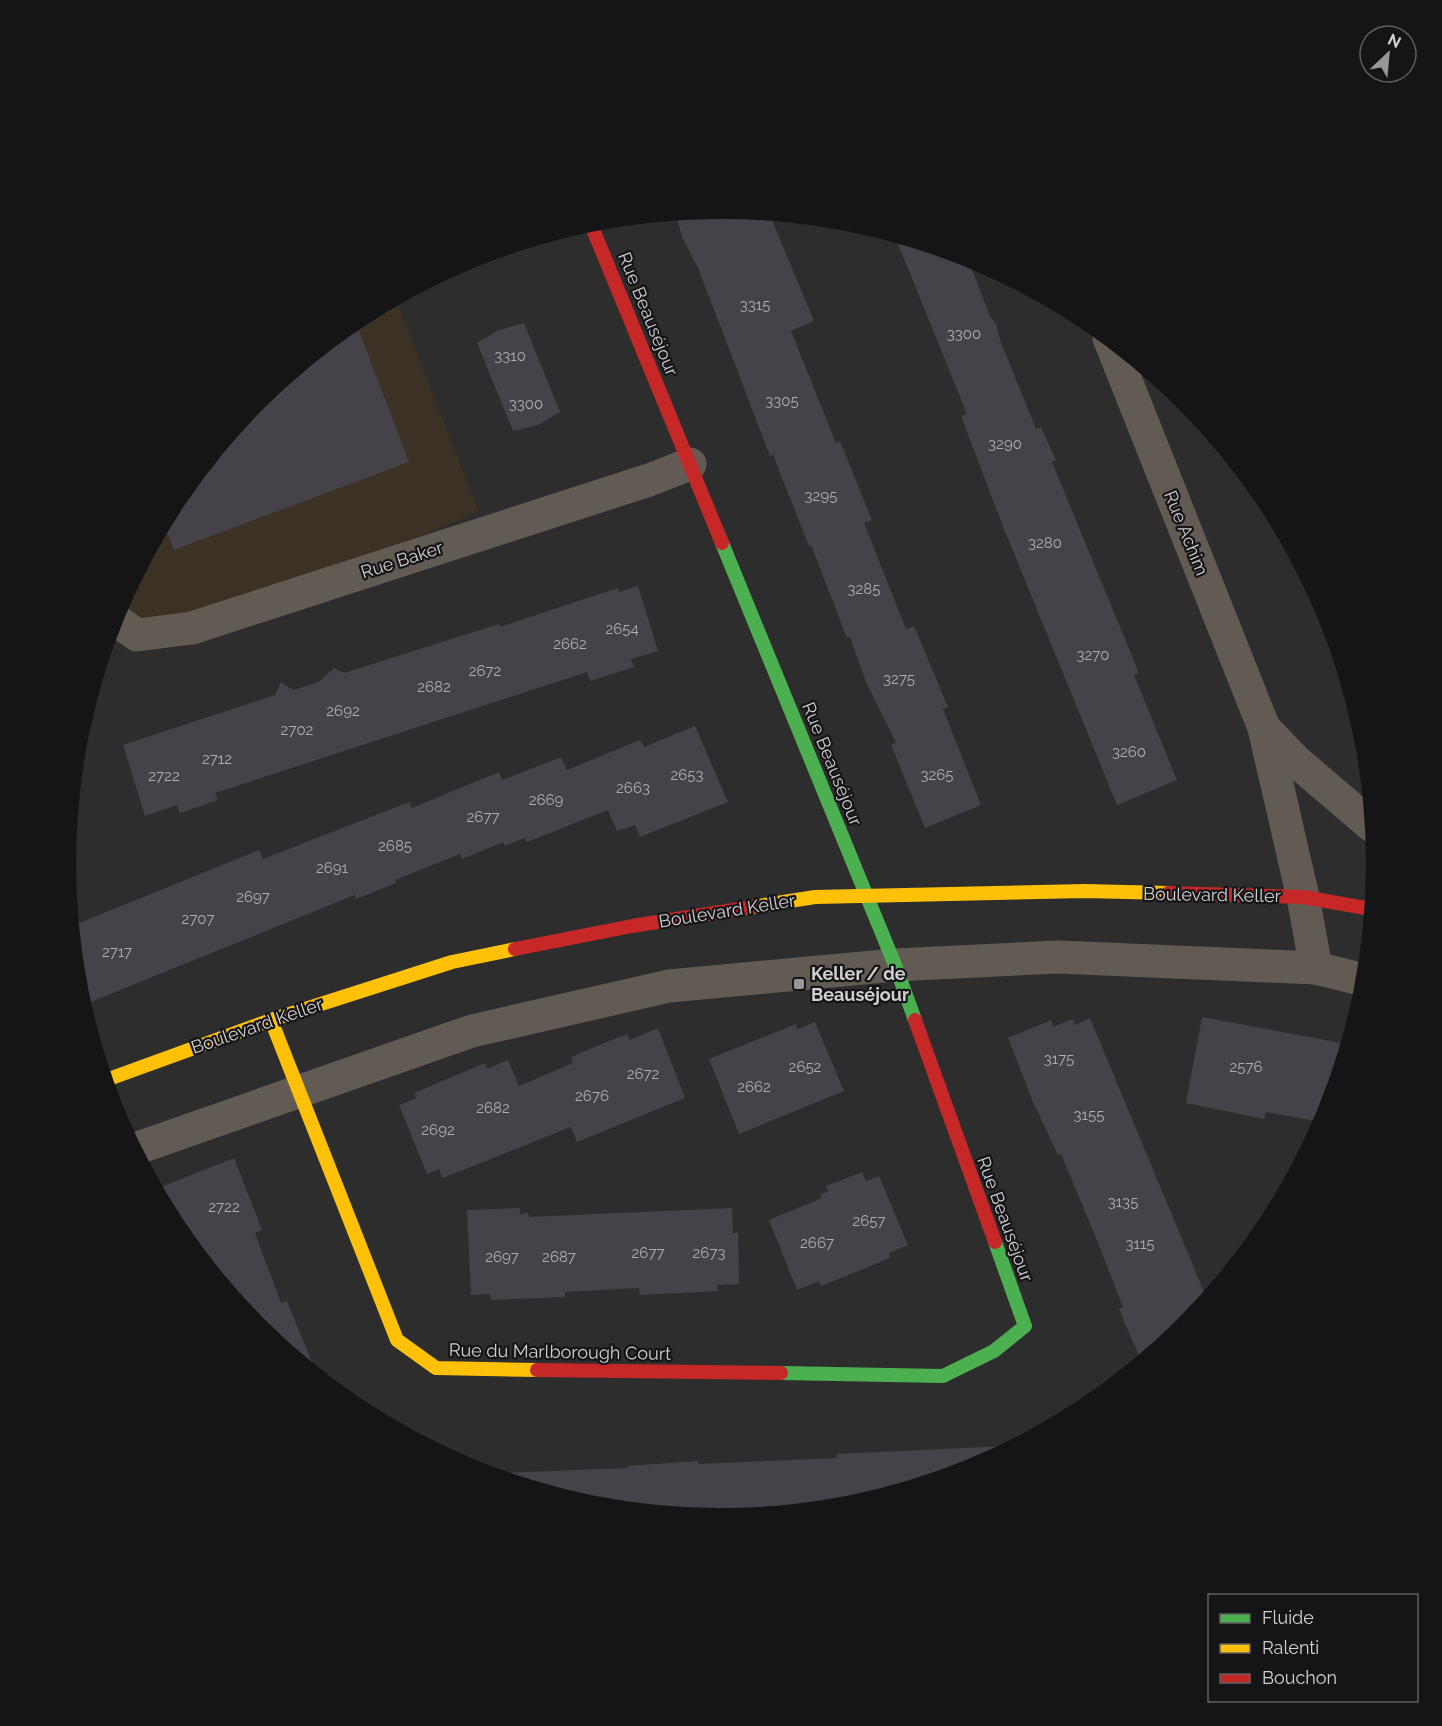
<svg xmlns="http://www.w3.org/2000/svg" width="1442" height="1726" font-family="Raleway,sans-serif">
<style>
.education{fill:#3b3124}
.building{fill:#464249}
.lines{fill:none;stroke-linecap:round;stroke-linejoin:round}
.street{stroke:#625b53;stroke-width:33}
.fast{stroke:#4caf50;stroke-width:14}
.slow{stroke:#ffc107;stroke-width:14}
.jam{stroke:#c62828;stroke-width:14}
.poi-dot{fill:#989899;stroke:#151416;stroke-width:2}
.labels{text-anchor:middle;stroke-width:4.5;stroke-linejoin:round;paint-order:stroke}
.number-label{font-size:15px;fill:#aeadb0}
.street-label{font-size:18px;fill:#d1d1d3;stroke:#151416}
.poi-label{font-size:18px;font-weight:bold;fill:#d1d1d3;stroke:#151416;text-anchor:start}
</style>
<rect width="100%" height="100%" fill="#2d2d2e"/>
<path class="education" d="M395,298l84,214 -287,116 -55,7 -21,-23 61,-113 81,-99 99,-82z"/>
<g class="building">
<path d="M721,208l48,5 45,108 -23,10 45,112 4,-2 32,79 -8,3 42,106 8,-3 34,81 -5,2 38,96 -56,23 -34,-83 5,-2 -30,-61 -16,-45 -3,1 -36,-93 -2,1 -36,-91 -3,1 -72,-188 -15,-29 -8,-26z"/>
<path d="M894,234l73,22 22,58 8,12 3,14 36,89 5,-2 15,33 -4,2 87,211 -5,2 43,105 -60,25 -115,-281 -41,-108 6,-2z"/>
<path d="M355,320l54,142 -235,88 -11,-27 14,-24 81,-99z"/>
<path d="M524,323l36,89 -22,13 -25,6 -36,-88 22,-13z"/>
<path d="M638,586l20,65 -27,8 3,8 -44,14 -3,-9 -372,121 3,7 -38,13 -3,-8 -32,11 -22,-71 152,-50 6,-13 12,8 17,-5 10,-4 14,-13 10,5 155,-49 1,3 118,-39 1,4z"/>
<path d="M695,726l33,76 -88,35 -5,-12 -18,6 -9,-21 -81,32 -2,-4 -20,8 -2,-4 -41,17 -2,-5 -65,26 1,3 -40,16 -1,-4 -272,110 -4,-15 -7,-64 187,-76 4,9 146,-57 3,6 87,-36 3,8 59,-23 6,13 73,-30 4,7z"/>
<path d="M1202,1017l145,27 -21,70 -4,8 -56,-10 -2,7 -78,-16z"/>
<path d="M1090,1018l117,281 -23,27 -43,35 -22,-52 4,-2 -29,-74 -33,-79 -3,1 -25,-53 -25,-64 43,-18 2,7 20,-8 2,6z"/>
<path d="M815,1022l29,69 -105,43 -30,-75 87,-35 1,5z"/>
<path d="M658,1028l27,70 -108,44 -6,-15 -128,51 -4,-9 -12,5 -28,-69 17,-7 -2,-5 71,-30 2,6 21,-9 11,26 54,-23 -2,-6 28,-12 28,-11 3,6z"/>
<path d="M234,1158l28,72 -7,3 26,70 6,-2 30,74 -59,-49 -82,-99 -20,-38z"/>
<path d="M862,1172l4,9 13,-5 29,69 -19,8 2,4 -25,11 -45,18 -2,-5 -22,9 -28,-70 53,-22 -2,-3 8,-4 -2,-5z"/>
<path d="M520,1208v6l8,-1 1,4 203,-9 1,26 5,-2 1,52 -22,1 1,6 -78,4 -1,-7 -74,4v5l-74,3 -1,-6 -19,1 -4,-85z"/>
<path d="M1006,1446v4l-35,18 -123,37 -127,13 -128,-13 -90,-27 1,-5 124,-5 -1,-2 71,-5v3l139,-6v-4z"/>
</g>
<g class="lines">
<g class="street">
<path d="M1109,338l155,390 39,169 13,71"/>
<path d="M114,619l23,16 55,-7 457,-148 41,-16"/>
<path d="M1265,729l31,32 76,65"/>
<path d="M135,1149l337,-118 197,-45 226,-21 163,-8 258,11 48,12"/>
</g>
<g class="fast">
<path d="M722,543l173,422 20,55"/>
<path d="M781,1373l162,3 51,-25 31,-25 -30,-84"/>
</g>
<g class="slow">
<path d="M752,907l63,-10 270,-6 83,2"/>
<path d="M271,1020l126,320 39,28 101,2"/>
<path d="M106,1080l165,-60 181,-58 63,-13"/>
</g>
<g class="jam">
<path d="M590,222l132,321"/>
<path d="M1168,893l135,4 68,12"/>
<path d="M515,949l117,-23 120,-19"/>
<path d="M915,1020l80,222"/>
<path d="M537,1370l244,3"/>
</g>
</g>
<rect class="poi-dot" x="793" y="978" width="12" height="12" rx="3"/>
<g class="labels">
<g class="number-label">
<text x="755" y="310">3315</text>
<text x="964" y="339">3300</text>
<text x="510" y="361">3310</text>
<text x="782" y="406">3305</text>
<text x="526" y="409">3300</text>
<text x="1005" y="449">3290</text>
<text x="821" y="501">3295</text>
<text x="1045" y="548">3280</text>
<text x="864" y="594">3285</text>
<text x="622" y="634">2654</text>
<text x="570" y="649">2662</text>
<text x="1093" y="660">3270</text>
<text x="485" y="676">2672</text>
<text x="899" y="684">3275</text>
<text x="434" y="692">2682</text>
<text x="343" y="716">2692</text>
<text x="297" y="735">2702</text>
<text x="1129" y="757">3260</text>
<text x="217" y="764">2712</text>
<text x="687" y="780">2653</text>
<text x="937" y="780">3265</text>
<text x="164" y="781">2722</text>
<text x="633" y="793">2663</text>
<text x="546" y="805">2669</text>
<text x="483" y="822">2677</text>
<text x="395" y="851">2685</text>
<text x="332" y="873">2691</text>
<text x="253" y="902">2697</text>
<text x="198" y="924">2707</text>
<text x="117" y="957">2717</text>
<text x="1059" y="1064">3175</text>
<text x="805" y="1072">2652</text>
<text x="1246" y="1072">2576</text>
<text x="643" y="1079">2672</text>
<text x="754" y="1092">2662</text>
<text x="592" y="1101">2676</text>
<text x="493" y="1113">2682</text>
<text x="1089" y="1120">3155</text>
<text x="438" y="1135">2692</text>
<text x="1123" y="1207">3135</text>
<text x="224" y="1212">2722</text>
<text x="869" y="1226">2657</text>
<text x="817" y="1248">2667</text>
<text x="1140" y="1249">3115</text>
<text x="648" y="1258">2677</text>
<text x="709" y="1258">2673</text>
<text x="502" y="1262">2697</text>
<text x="559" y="1262">2687</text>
</g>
<g class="street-label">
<text transform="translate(648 314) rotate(68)" y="6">Rue Beauséjour</text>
<text transform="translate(1186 533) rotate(68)" y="6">Rue Achim</text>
<text transform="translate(402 560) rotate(-18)" y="6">Rue Baker</text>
<text transform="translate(832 764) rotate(68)" y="6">Rue Beauséjour</text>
<text transform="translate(1212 895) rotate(1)" y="6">Boulevard Keller</text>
<text transform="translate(727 911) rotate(-9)" y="6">Boulevard Keller</text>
<text transform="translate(257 1026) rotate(-19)" y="6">Boulevard Keller</text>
<text transform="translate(1005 1219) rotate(70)" y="6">Rue Beauséjour</text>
<text transform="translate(560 1352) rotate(1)" y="6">Rue du Marlborough Court</text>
</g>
<g class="poi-label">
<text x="811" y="980">Keller / de<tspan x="811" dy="21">Beauséjour</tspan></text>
</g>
</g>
<path d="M0 0H1442V1726H0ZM720 219H722A644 644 0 0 1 1366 863V864A644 644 0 0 1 722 1508H720A644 644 0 0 1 76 864V863A644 644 0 0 1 720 219Z" fill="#151416" fill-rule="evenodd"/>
<rect x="1208" y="1594" width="210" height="108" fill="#151416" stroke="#606062" stroke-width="1.5"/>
<rect x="1220" y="1614" width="30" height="9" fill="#4caf50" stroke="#606062" stroke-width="1.5"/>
<text x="1262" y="1624" font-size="18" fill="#d1d1d3">Fluide</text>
<rect x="1220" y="1644" width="30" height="9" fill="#ffc107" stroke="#606062" stroke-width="1.5"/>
<text x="1262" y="1654" font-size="18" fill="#d1d1d3">Ralenti</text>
<rect x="1220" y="1674" width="30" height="9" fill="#c62828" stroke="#606062" stroke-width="1.5"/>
<text x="1262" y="1684" font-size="18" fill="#d1d1d3">Bouchon</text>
<g transform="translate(1388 54) rotate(26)"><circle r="28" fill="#151416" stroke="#606062" stroke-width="1.5"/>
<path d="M0-4.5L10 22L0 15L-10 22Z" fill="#989899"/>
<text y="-9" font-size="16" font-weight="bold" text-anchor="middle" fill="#d1d1d3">N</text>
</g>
</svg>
